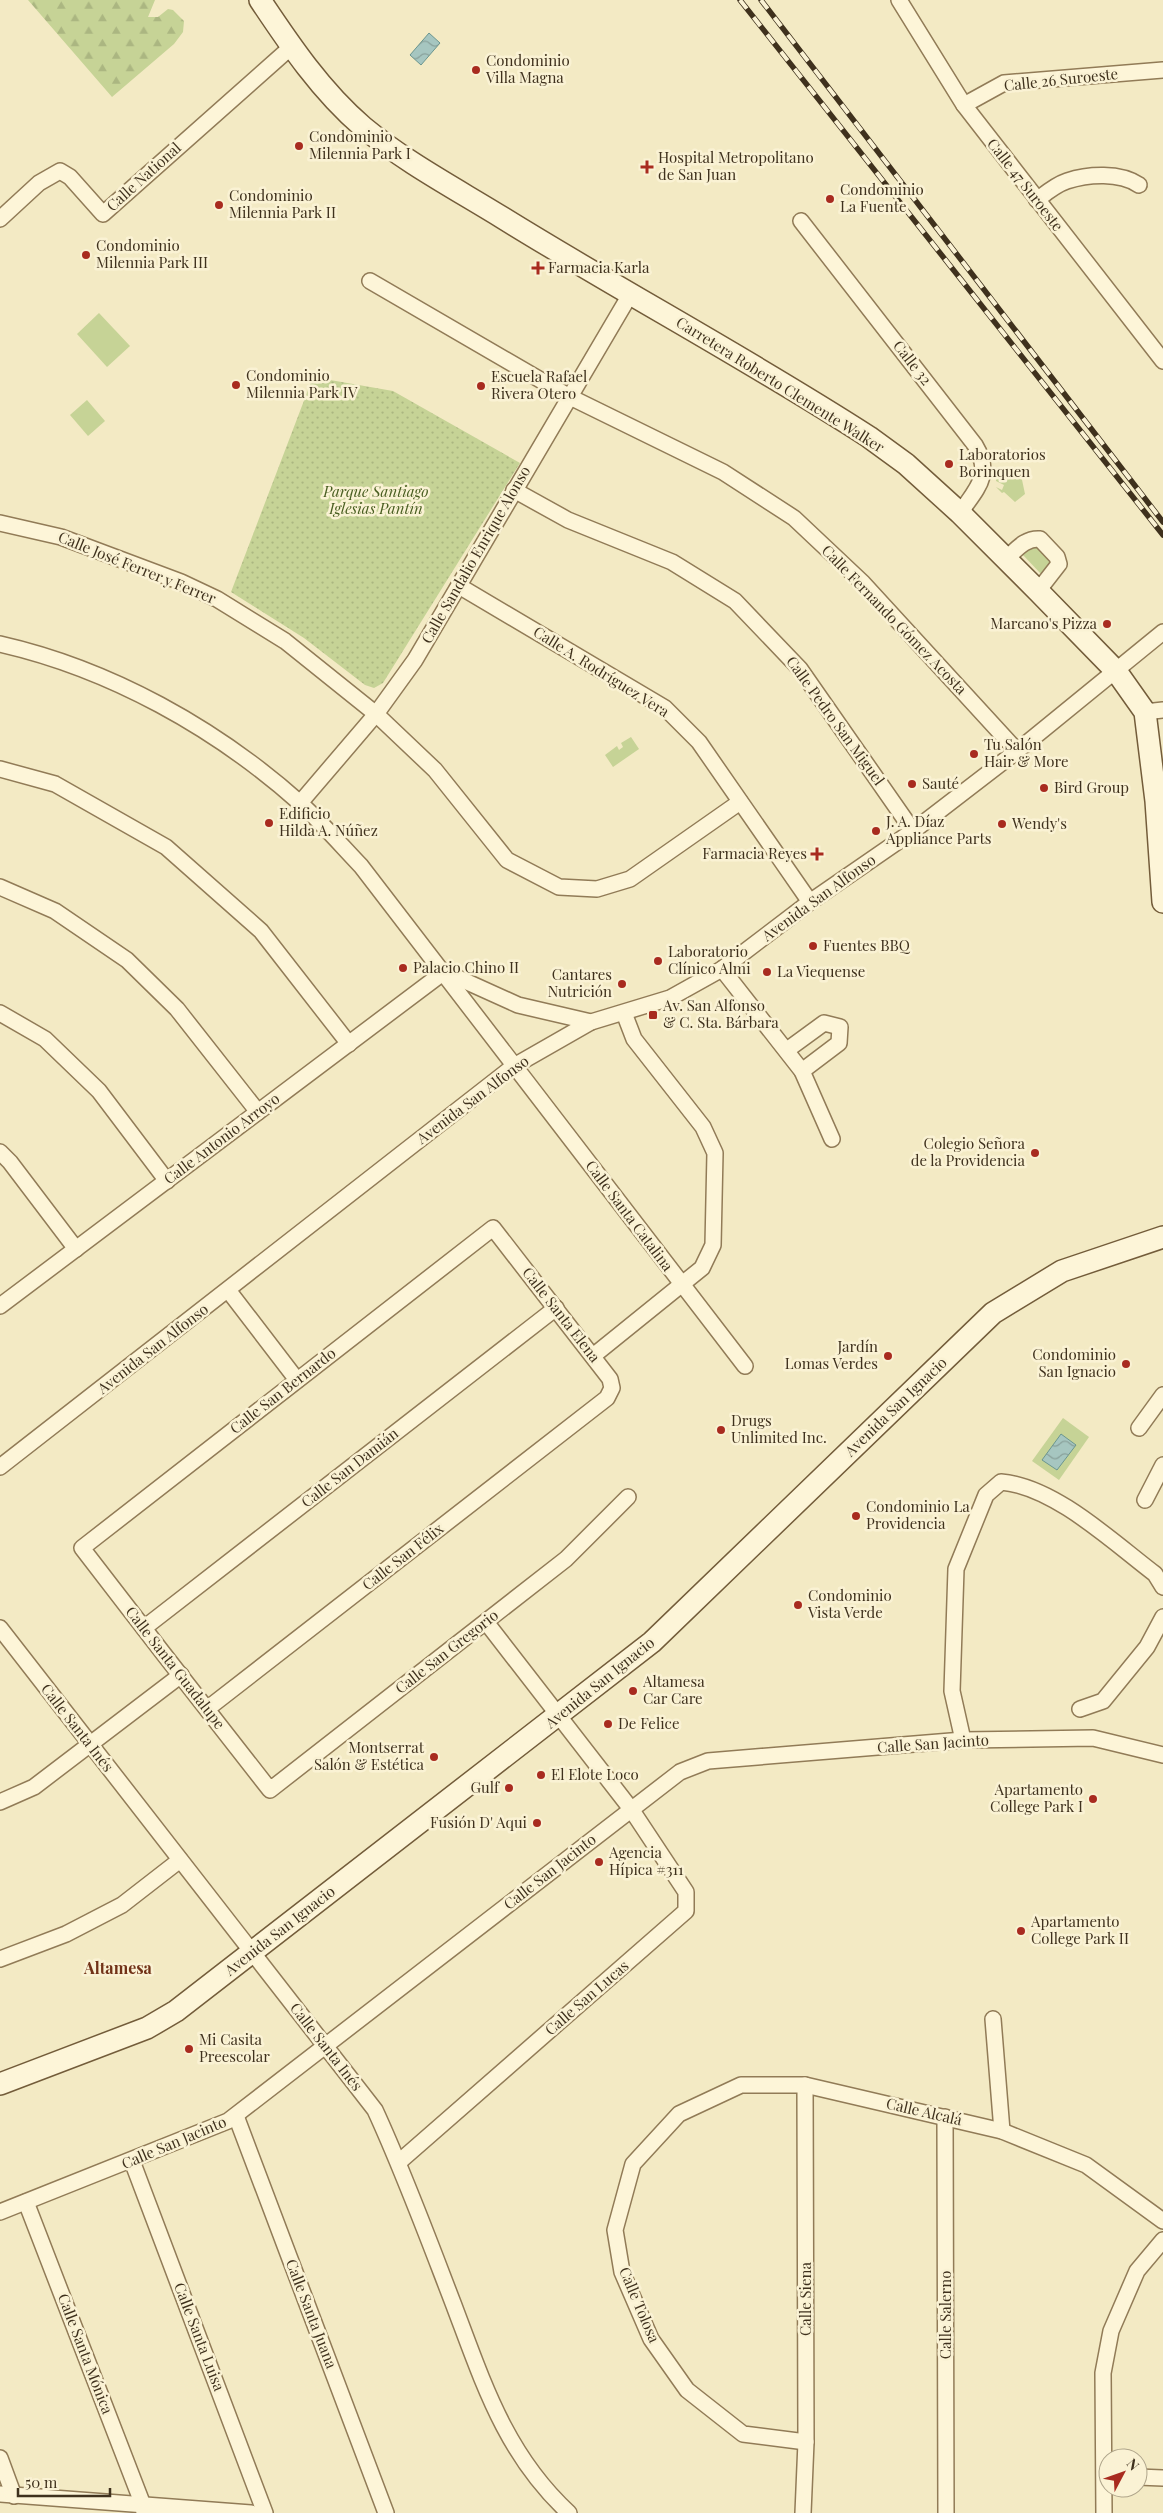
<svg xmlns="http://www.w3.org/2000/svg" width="1163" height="2513" font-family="'Playfair Display',serif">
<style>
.grass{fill:#c6d396}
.forest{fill:url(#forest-firs)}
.park{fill:url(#park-dots)}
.water{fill:url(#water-waves);stroke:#6b968f}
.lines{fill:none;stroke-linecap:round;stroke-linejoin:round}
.street-casing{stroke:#917b57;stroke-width:18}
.secondary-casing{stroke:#735c3a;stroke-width:24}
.street{stroke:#fdf5d8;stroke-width:15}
.secondary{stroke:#fdf5d8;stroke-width:21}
.rail-casing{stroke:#3f311d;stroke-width:5.5}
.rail{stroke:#faf2d4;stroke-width:4;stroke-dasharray:11;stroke-linecap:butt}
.poi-dot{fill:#a82b1f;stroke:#faf2d4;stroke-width:2}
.labels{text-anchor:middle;stroke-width:5;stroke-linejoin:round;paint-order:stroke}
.poi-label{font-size:15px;fill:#3f311d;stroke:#faf2d4;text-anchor:start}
.street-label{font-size:15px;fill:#3f311d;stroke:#faf2d4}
.park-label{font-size:15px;font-style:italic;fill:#495e21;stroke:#faf2d4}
.neighbourhood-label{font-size:16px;font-weight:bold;fill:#713217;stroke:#faf2d4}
</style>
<defs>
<pattern id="forest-firs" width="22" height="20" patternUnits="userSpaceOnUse" patternTransform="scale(1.25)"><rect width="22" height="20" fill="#c6d396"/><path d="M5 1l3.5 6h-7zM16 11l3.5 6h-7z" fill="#abb681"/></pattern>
<pattern id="park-dots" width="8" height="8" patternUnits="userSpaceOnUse" patternTransform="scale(1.25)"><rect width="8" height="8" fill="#c6d396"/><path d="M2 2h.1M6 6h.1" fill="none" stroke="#abb681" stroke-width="1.8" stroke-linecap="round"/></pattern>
<pattern id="water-waves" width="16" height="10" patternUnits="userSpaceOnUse" patternTransform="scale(1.25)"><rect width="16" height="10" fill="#a6c6c0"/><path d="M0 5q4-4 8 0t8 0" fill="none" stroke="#89a19b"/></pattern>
</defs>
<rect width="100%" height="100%" fill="#f3eac4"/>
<g class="grass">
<path d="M99,313l31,33 -23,21 -30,-33z"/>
<path d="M87,400l18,21 -17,15 -18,-21z"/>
<path d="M996,474l25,1 4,19 -10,8 -11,-10 -2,1 -6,-6 6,3 2,-5 -8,-4z"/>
<path d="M1034,543l19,17 -11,15 -20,-21z"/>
<path d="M631,737l8,12 -26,18 -8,-12 12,-9 2,4 4,-3 -2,-4z"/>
<path d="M1063,1418l26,19 -30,43 -27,-19z"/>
</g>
<path class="forest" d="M28,0h127l-7,17h10l10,-8 5,1 11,11 -1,11 -9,12 -62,53z"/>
<path class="park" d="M313,377l80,14 127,72 -137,220 -9,5 -9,-3 -61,-47 -73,-46z"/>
<g class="water">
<path d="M429,33l11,10 -19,22 -11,-10z"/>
<path d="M1061,1434l15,11 -19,25 -15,-10z"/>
</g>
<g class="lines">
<defs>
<g id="street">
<path d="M899,0l65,105 199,256"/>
<path d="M964,105l40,-22 159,-13"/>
<path d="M1037,200c9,-7 18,-15 30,-19 21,-7 53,-9 72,4"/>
<path d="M0,219l39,-36 21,-12 10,6 33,37 187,-166"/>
<path d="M801,221l174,224c18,30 2,43 -15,68"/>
<path d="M370,281l198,115 155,76 71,46 69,65 154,168"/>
<path d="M514,490l54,30 104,42 63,39 65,68 113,162"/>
<path d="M0,523l61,14 120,45 36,17 68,42 91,73 59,56 72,90 52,27 38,2 33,-10 110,-77"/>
<path d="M1006,559c11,-10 19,-21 34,-20l17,18 2,7 -21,27"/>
<path d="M459,586l206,122 34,34 111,160"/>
<path d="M0,644c110,25 216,84 300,159 21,19 41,42 61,63l384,500"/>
<path d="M1145,712l18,-2"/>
<path d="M0,769l55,15 111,63 95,84 88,113"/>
<path d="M300,803l76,-89 39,-54 216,-367"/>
<path d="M0,887l55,24 72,49 50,49 81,103"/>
<path d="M722,969l80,102 30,68"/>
<path d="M445,972l73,33 73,17"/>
<path d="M0,1013l45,26 54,52 68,90"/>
<path d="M787,1050l37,-27 16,4 -1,16 -37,28"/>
<path d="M0,1152l10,10 66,87"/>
<path d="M228,1290l69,90"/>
<path d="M0,1306l444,-334"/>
<path d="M593,1356l109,-88 11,-23 2,-92 -12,-26 -69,-88 -10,-26"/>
<path d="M1139,1428l24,-33"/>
<path d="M0,1467l514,-401 77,-44 79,-24 52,-29 88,-67 103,-71 104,-80 146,-119"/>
<path d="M1145,1500l18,-35"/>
<path d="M0,1628l375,482c29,63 53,128 78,193 30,79 52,151 116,210"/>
<path d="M144,1628l412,-320"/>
<path d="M207,1709l400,-311 5,-10 -2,-9 -117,-151 -411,320c62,81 125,162 188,242l296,-231 62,-62"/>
<path d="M1080,1709l23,-8 44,-54 16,-30"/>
<path d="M963,1740l-11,-49 4,-122 30,-74 15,-13c53,4 113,61 154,92l8,13"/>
<path d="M0,1802l34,-15 147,-112"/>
<path d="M0,1959l66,-25 56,-29 58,-45"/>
<path d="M993,2019l9,112"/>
<path d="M236,2116l150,397"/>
<path d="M945,2117l1,396"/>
<path d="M132,2161l133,352"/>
<path d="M399,2162l287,-251v-19l-55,-83 -145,-187"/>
<path d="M26,2202l117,303 1,8"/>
<path d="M0,2212l228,-91 452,-349 28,-11 255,-21 130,-2 70,17"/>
<path d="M806,2442l-63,-8 -56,-44 -36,-51 -29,-67 -7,-42 18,-66 46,-50 62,-29h64l197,46 84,34 77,56"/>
<path d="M0,2458l14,38"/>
<path d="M1138,2477l25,1"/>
<path d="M0,2494l251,19"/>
<path d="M803,2513l3,-71 -1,-357"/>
<path d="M1104,2513l-1,-140 8,-42 26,-60 26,-31"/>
</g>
<g id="secondary">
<path d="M260,0c30,45 61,91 103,127 42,35 93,62 140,91 121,75 247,142 366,219l37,27 54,49 78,78 78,80 29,41 11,89 7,101"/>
<path d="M0,2084l147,-56 29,-17 476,-369 341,-329 69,-42 101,-34"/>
</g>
</defs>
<use href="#street" class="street-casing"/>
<use href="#secondary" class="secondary-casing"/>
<use href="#street" class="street"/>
<use href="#secondary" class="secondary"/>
<defs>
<g id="rail">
<path d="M740,0l423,535"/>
<path d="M761,0l402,522"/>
</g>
</defs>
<use href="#rail" class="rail-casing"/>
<use href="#rail" class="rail"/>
</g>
<g class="poi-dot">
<circle cx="476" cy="70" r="5"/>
<circle cx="299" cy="146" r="5"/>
<path d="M644.5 159.5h5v5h5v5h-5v5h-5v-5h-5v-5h5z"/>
<circle cx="830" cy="199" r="5"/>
<circle cx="219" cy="205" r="5"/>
<circle cx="86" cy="255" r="5"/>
<path d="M535.5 260.5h5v5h5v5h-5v5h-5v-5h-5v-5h5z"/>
<circle cx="236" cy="385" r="5"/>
<circle cx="481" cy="386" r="5"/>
<circle cx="949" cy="464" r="5"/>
<circle cx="1107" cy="624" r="5"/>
<circle cx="974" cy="754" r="5"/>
<circle cx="912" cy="784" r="5"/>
<circle cx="1044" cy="788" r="5"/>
<circle cx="269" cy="823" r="5"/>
<circle cx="1002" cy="824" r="5"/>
<circle cx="876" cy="831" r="5"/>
<path d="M814.5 846.5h5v5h5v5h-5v5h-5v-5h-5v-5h5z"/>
<circle cx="813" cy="946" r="5"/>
<circle cx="658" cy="961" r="5"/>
<circle cx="403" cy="968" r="5"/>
<circle cx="767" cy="972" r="5"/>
<circle cx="622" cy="984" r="5"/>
<rect x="648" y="1010" width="10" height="10" rx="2.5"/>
<circle cx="1035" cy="1153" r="5"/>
<circle cx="888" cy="1356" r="5"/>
<circle cx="1126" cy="1364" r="5"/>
<circle cx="721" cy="1430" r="5"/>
<circle cx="856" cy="1516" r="5"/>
<circle cx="798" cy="1605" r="5"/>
<circle cx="633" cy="1691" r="5"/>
<circle cx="608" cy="1724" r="5"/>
<circle cx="434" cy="1757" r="5"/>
<circle cx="541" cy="1775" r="5"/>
<circle cx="509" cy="1788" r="5"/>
<circle cx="1093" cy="1799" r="5"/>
<circle cx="537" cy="1823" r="5"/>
<circle cx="599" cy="1862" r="5"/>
<circle cx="1021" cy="1931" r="5"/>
<circle cx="189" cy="2049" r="5"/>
</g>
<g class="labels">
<g class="poi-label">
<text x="486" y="66">Condominio<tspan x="486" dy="17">Villa Magna</tspan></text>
<text x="309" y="142">Condominio<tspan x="309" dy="17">Milennia Park I</tspan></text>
<text x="658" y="163">Hospital Metropolitano<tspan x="658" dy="17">de San Juan</tspan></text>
<text x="840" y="195">Condominio<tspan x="840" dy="17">La Fuente</tspan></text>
<text x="229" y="201">Condominio<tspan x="229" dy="17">Milennia Park II</tspan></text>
<text x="96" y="251">Condominio<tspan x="96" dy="17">Milennia Park III</tspan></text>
<text x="548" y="273">Farmacia Karla</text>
<text x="246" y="381">Condominio<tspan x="246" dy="17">Milennia Park IV</tspan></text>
<text x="491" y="382">Escuela Rafael<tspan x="491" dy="17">Rivera Otero</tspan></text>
<text x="959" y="460">Laboratorios<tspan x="959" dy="17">Borinquen</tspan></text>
<text x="1097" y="629" text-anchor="end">Marcano's Pizza</text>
<text x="984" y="750">Tu Salón<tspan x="984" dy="17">Hair &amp; More</tspan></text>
<text x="922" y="789">Sauté</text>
<text x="1054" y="793">Bird Group</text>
<text x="279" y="819">Edificio<tspan x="279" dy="17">Hilda A. Núñez</tspan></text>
<text x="886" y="827">J. A. Díaz<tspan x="886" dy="17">Appliance Parts</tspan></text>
<text x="1012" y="829">Wendy's</text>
<text x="807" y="859" text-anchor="end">Farmacia Reyes</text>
<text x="823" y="951">Fuentes BBQ</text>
<text x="668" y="957">Laboratorio<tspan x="668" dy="17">Clínico Almi</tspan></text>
<text x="413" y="973">Palacio Chino II</text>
<text x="777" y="977">La Viequense</text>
<text x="612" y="980" text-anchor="end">Cantares<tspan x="612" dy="17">Nutrición</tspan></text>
<text x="663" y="1011">Av. San Alfonso<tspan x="663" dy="17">&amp; C. Sta. Bárbara</tspan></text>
<text x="1025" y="1149" text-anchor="end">Colegio Señora<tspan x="1025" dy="17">de la Providencia</tspan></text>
<text x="878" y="1352" text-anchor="end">Jardín<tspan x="878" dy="17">Lomas Verdes</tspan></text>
<text x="1116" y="1360" text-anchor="end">Condominio<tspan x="1116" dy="17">San Ignacio</tspan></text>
<text x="731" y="1426">Drugs<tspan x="731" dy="17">Unlimited Inc.</tspan></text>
<text x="866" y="1512">Condominio La<tspan x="866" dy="17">Providencia</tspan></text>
<text x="808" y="1601">Condominio<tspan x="808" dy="17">Vista Verde</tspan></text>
<text x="643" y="1687">Altamesa<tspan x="643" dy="17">Car Care</tspan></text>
<text x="618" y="1729">De Felice</text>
<text x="424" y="1753" text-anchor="end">Montserrat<tspan x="424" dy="17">Salón &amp; Estética</tspan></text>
<text x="551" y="1780">El Elote Loco</text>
<text x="499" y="1793" text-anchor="end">Gulf</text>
<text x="1083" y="1795" text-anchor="end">Apartamento<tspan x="1083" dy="17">College Park I</tspan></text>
<text x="527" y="1828" text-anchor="end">Fusión D' Aqui</text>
<text x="609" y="1858">Agencia<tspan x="609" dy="17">Hípica #311</tspan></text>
<text x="1031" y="1927">Apartamento<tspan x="1031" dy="17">College Park II</tspan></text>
<text x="199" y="2045">Mi Casita<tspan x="199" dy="17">Preescolar</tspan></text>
</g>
<g class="street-label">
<text transform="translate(1061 80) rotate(-6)" y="5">Calle 26 Suroeste</text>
<text transform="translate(144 177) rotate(-42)" y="5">Calle National</text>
<text transform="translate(1025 185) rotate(52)" y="5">Calle 47 Suroeste</text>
<text transform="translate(912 363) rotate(52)" y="5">Calle 32</text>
<text transform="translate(780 385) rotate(32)" y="5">Carretera Roberto Clemente Walker</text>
<text transform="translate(476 555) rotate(-60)" y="5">Calle Sandalio Enrique Alonso</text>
<text transform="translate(137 568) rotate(22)" y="5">Calle José Ferrer y Ferrer</text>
<text transform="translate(894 620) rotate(46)" y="5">Calle Fernando Gómez Acosta</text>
<text transform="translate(601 672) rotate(32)" y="5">Calle A. Rodríguez Vera</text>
<text transform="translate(835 721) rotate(54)" y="5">Calle Pedro San Miguel</text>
<text transform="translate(819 898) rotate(-36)" y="5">Avenida San Alfonso</text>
<text transform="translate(473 1100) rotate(-37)" y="5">Avenida San Alfonso</text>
<text transform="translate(222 1139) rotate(-37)" y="5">Calle Antonio Arroyo</text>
<text transform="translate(629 1216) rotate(53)" y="5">Calle Santa Catalina</text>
<text transform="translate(561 1315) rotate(52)" y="5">Calle Santa Elena</text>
<text transform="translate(153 1349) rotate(-38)" y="5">Avenida San Alfonso</text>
<text transform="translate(283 1391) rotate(-38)" y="5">Calle San Bernardo</text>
<text transform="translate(896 1407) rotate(-44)" y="5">Avenida San Ignacio</text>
<text transform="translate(350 1468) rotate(-38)" y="5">Calle San Damián</text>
<text transform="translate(403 1557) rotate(-38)" y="5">Calle San Félix</text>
<text transform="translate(447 1652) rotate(-38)" y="5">Calle San Gregorio</text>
<text transform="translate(175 1668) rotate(52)" y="5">Calle Santa Guadalupe</text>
<text transform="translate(600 1683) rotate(-39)" y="5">Avenida San Ignacio</text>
<text transform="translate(77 1728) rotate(52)" y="5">Calle Santa Inés</text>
<text transform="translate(933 1744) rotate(-4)" y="5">Calle San Jacinto</text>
<text transform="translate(550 1872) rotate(-38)" y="5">Calle San Jacinto</text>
<text transform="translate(280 1931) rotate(-38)" y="5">Avenida San Ignacio</text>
<text transform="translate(587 1998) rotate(-41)" y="5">Calle San Lucas</text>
<text transform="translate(326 2047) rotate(52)" y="5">Calle Santa Inés</text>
<text transform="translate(924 2112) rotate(13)" y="5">Calle Alcalá</text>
<text transform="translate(174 2143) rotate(-23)" y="5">Calle San Jacinto</text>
<text transform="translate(806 2299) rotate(-90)" y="5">Calle Siena</text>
<text transform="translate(639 2305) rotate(67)" y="5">Calle Tolosa</text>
<text transform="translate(311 2314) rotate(69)" y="5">Calle Santa Juana</text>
<text transform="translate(946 2315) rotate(-90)" y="5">Calle Salerno</text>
<text transform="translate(199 2337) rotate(69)" y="5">Calle Santa Luisa</text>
<text transform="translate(85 2354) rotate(69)" y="5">Calle Santa Mónica</text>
</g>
<g class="park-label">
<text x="376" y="497">Parque Santiago<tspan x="376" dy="17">Iglesias Pantín</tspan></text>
</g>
<g class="neighbourhood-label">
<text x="118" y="1974">Altamesa</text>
</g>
</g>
<g transform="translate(1123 2473) rotate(49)"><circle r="24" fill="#faf2d4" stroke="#afa58b"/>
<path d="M0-4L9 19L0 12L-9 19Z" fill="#a82b1f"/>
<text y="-8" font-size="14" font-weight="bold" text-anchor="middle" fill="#3f311d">N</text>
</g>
<path d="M18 2488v8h92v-8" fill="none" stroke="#3f311d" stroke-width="2.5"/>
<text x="25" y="2488" font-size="15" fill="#3f311d" stroke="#faf2d4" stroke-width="4" paint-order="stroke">50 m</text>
</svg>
